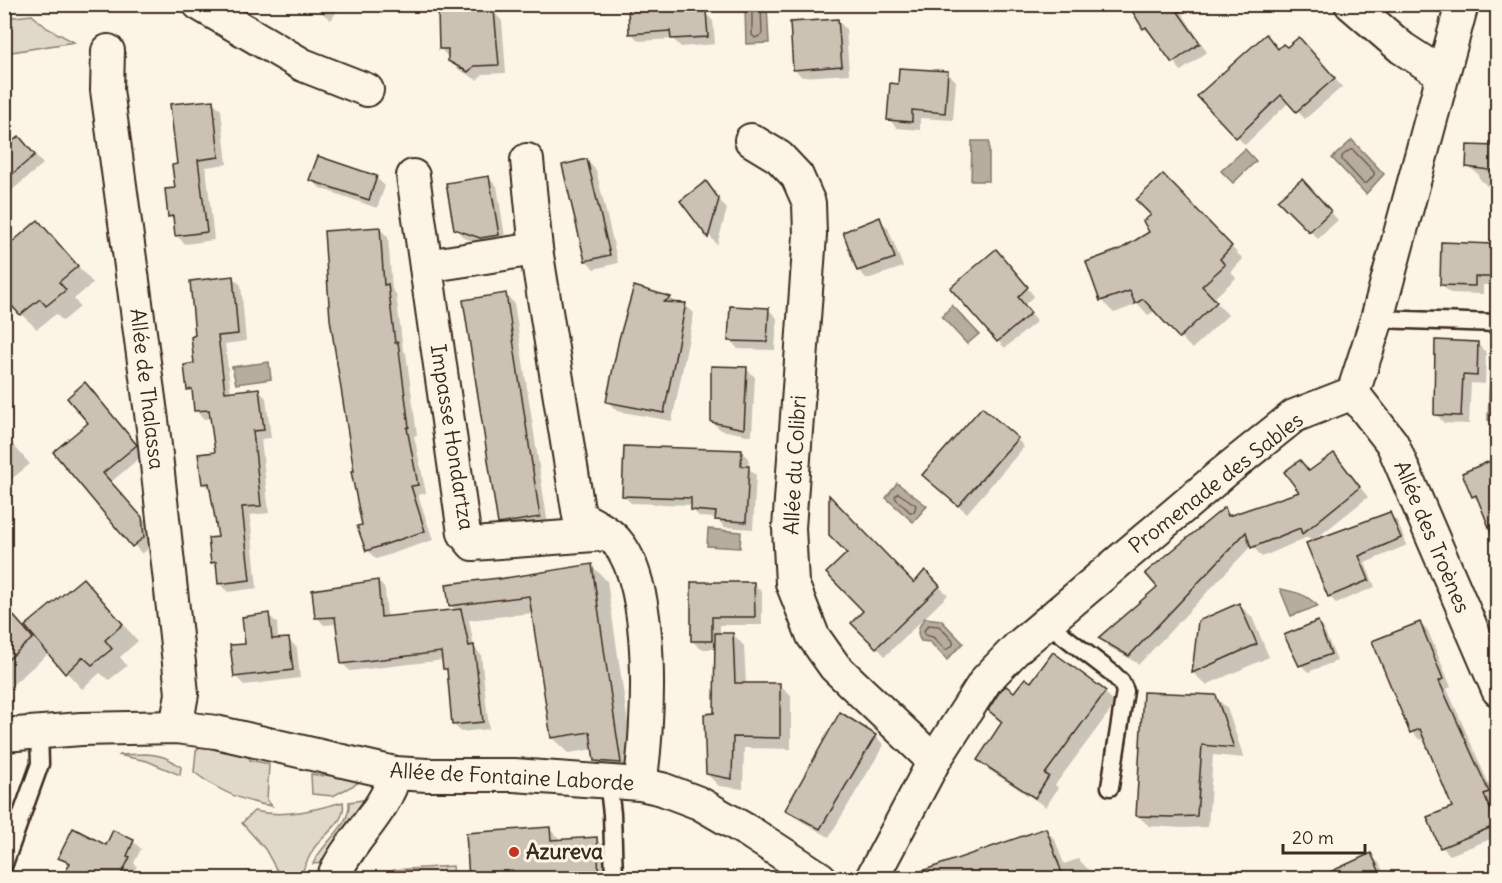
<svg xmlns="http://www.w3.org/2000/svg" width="1502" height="883" font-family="Delius,sans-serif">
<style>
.green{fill:#e0d8c8;stroke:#8e8173;stroke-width:1.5}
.water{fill:#b7ad9e;stroke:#85796b;stroke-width:1.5}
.shadow{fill:#0003}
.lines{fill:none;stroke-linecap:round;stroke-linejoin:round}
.shore{stroke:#6d5e51;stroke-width:1.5}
.building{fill:#ccc2b3;stroke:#3b2a1e;stroke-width:1.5}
.lane-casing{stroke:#3b2a1e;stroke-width:21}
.street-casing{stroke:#3b2a1e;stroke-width:36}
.lane{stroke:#fcf5e5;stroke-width:16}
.street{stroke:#fcf5e5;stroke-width:32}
.poi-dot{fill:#c8321e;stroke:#fcf5e5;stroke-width:2}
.labels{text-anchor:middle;stroke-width:6;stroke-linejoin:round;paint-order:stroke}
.street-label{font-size:21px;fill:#3b2a1e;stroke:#fcf5e5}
.poi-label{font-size:21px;font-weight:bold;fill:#3b2a1e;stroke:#fcf5e5;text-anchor:start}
</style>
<rect width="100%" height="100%" fill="#fcf5e5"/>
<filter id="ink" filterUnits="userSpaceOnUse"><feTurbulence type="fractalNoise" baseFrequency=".0167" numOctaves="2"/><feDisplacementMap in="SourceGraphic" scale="12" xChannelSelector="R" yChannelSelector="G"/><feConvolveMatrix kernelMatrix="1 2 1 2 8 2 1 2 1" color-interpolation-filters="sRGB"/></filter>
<g filter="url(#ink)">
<g class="green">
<path d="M32,15l15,13 27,14 -69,11v-35z"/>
<path d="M200,746l49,11 1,3 19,4 -2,36 5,6c-29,-4 -55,-16 -78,-34l2,-21z"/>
<path d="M146,754c15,1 23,4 35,13l-1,8 -33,-14 -29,-6z"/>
<path d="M325,772l24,5 9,6 -25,13 -21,-2 -1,-20 12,2z"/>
<path d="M363,800l-1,7 -38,56 -11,1c9,-22 38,-37 36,-62z"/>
<path d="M343,802c4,20 -19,32 -29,46 -5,9 -11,20 -14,30h-19l-16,-29 -23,-26 12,-12c31,7 59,-1 89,-9z"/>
<path d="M453,866l1,12h-60v-8z"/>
</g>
<g class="water">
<path d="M749,5l18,1 2,37 -23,1 -1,-37z"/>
<path d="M1352,140l32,34 -18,20 -34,-36z"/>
<path d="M972,141h17v40h-18z"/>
<path d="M1245,149l11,12 -23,22 -12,-12z"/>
<path d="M952,305l27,29 -12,10 -25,-27z"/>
<path d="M269,362l2,17 -35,5 -4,-17z"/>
<path d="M1490,376h7v45l-9,-1z"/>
<path d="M897,483l30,23 -14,16 -27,-24z"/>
<path d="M708,529l33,3 -1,16 -33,-2z"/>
<path d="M1280,589c16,3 26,5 38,17l-27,10z"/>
<path d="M925,618l16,2 22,23 -16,17 -17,-18 -9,-1c-6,-8 -2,-16 4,-23z"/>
</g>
<g class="shadow">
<path d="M15,4h33l-1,6z"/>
<path d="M310,4h32l-11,16z"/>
<path d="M630,4h67l1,9h7l8,8 2,23 -34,3 -8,-8 -34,2 -8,-8z"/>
<path d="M1176,4l31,48 -26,19 -27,-35h-1l-9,-8z"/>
<path d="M1380,4h48l-2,8z"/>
<path d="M494,12l8,9 4,52 -23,1 -6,6 -19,-11 -17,-20z"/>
<path d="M838,21l8,8 3,45 -47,3 -8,-8z"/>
<path d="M1307,47l35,40 -37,32 -16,-17 -44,43 -46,-49 80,-46z"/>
<path d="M4,72l3,3 2,22 -5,1z"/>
<path d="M947,73l9,8 -3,39 -33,-2v12l-23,-2 -8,-9 11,-34z"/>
<path d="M213,102l8,8 6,54 -21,3 8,73 -29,4 -8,-8 -2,-15 -5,-5 7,-27 1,-24z"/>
<path d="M19,138l24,26 -32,27 -7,-7v-34z"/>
<path d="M1468,146l30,1v40l-11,-1 -8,-8v-3l-11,-9z"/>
<path d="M587,161l9,9 22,93 -24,6 -8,-9z"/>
<path d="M376,178l9,8 -8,22 -57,-20 -9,-9z"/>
<path d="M488,178l9,8 9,57 -16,3 -26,-8 -8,-9z"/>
<path d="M706,183l21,26 -10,36 -35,-44z"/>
<path d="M1175,188l68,71 -12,13 5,6 -23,21 15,16 -36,34 -37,-38 -7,4 -10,-11 -24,9 -12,-12 -14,-38 34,-13 30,-18 1,-17z"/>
<path d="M1310,189l28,31 -20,19 -38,-39z"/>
<path d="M879,219l9,9 15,39 -36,12 -8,-8 -15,-38z"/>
<path d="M38,222l55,61 -19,16 6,8 -17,14 -7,-7 -19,15 -16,-15z"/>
<path d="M380,229l8,8 4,52 4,5 7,56 3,3 11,82 -3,1 12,57 -8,2 15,45 -57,19 -9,-9 -11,-78z"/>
<path d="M1493,246l5,4v35h-15v9l-33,-1 -8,-8z"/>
<path d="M1003,259l31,37 -10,9 13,16 -32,27 -7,-7z"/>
<path d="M232,277l9,8 5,56 -21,3 6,49 27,-3 8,8 5,40 -10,1 8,74 -19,2 7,73 -29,4 -8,-8 -2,-15 -6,-7 8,-24 -8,-46 -9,-9 14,-30 -5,-35 -8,1 -8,-8 -2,-17 -5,-5 6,-25 2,-28z"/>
<path d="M635,288l35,10 6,6 9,1 9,8 -22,108 -55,-10 -9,-9z"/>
<path d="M506,295l8,8 34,222 -40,7 -8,-9z"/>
<path d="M768,309l9,9 -2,32 -37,-1 -8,-9z"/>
<path d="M1477,344l9,8 -1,32 -14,-1 -2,41 -25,-1 -8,-9z"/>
<path d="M746,369l9,8 -3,59 -31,-6 -9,-8z"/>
<path d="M94,393l50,61 -33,28 39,45 2,18 -10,9 -87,-101 35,-30z"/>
<path d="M4,435l26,29 -26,21z"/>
<path d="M1017,439l7,8 -57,66 -35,-30z"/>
<path d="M742,452l7,7 -1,9 8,7 -3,54 -29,-2 -7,-9 -17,-1 -7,-7v-5l-62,-2 -7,-7z"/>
<path d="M1334,455l34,42 -55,44 77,-27 7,7 10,24 -42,18 10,24 -39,16 -7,-7 -17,-54 -4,-5 -46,20 -10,-12 -113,119 -30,-17 -9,-9 59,-51 66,-77 7,6 69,-23 -1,-31 10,10z"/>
<path d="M1498,460v68h-2l-15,-24 -8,-8 -9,-22z"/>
<path d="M591,565l16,16 29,197 -25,-2 -16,-16 -1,-11 -26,4 -16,-15 -19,-125 -64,7 5,27 7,8 8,74 -28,3 -8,-8 -4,-52 -4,-4 -1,-8 -94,11 -7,-7 -5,-40 -14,1 -7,-8 61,-36 7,8 2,29 70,-7 -7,-6 49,-26z"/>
<path d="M925,573l23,22 -63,61 -31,-33 60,-38z"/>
<path d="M83,580l55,61 -18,16 7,9 -18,14 -9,-7 -18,16 -33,-36 -45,39v-89l21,25z"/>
<path d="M693,584h61l8,8v33h-42v10l13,-1 11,12 2,39h33l12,11v53l-47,-1 -1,41 -24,-3 -12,-12 9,-59 1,-66h-16l-9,-8z"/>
<path d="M1239,605l13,12 17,40 -63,28 -13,-12 6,-51z"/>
<path d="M268,615l9,8 1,17h11l8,8 3,30 -56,7 -9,-9 12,-31z"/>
<path d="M1317,623l7,7 13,31 -29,11 -7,-7 -14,-29z"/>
<path d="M1419,623l9,8 23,56 -4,2 49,111 -5,2 7,16v18l-48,19 -8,-8 12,-39 -29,-70 -5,2 -8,-8z"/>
<path d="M1054,654l51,39 11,10 -61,82 3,3 -12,19 -57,-37 -10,-10 24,-37 12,-29 16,-10z"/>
<path d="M1215,697l12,11 17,50 -31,-3 -5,72 -25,1 -34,-2 -12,-11z"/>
<path d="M840,714l35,22 9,9 -55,92 -33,-19 -9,-8z"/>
<path d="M4,772l5,4 -5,14z"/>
<path d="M549,829l13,12 34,-2 16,16 2,23h-144z"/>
<path d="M1046,830l9,10 9,24 14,-5 10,10 4,9h-144z"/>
<path d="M133,841l8,8 -7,14 3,3 -7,12h-66l6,-12 -10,-9z"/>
<path d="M1371,855l8,8 7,15h-67z"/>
</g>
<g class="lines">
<g class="shore">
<path d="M752,4v31l3,3 7,-3 -1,-31"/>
<path d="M1350,150h3l21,22v3l-7,8h-4l-21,-23v-4z"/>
<path d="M898,493l18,12 -2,7h-4l-14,-13 -1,-3z"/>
<path d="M928,625l11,1 14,15v4l-7,5 -13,-13 -8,-2 -1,-4z"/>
</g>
</g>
<g class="building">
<path d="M628,4h63v8l15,-1 2,26 -37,2 -1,-8 -41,3z"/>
<path d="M1128,4h65l-15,8 22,31 -28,20 -26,-36 -3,2z"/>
<path d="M494,10l5,55 -25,1 -6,6 -20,-11v-12h-9l-1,-38z"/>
<path d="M838,19l4,47 -49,4 -3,-48z"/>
<path d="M1266,34l12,15 5,-5 4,3 12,-10 36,41 -39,34 -15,-17 -45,43 -39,-42z"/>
<path d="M899,68l49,3 -3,42 -33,-3v12l-25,-2 3,-37 8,1z"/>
<path d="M213,100l6,57 -21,3 9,72 -32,4 -2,-20 -5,1 -3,-28 10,-1 -3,-23 5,-1 -7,-60z"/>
<path d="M19,136l16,19 -31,26v-33z"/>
<path d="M1467,145l30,1v25l-31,-4z"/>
<path d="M318,156l59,20 -8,24 -60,-20z"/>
<path d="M587,159l23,96 -25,6 -23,-96z"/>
<path d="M1163,174l69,72 -12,13 5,6 -23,21 15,16 -38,36 -36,-39 -8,5 -5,-13 -30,10 -14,-39 35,-13 28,-17 -6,-11 8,-6 -15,-15z"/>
<path d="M489,176l10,59 -19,3 -26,-9 -8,-46z"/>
<path d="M1302,179l29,32 -22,21 -32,-32z"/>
<path d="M706,181l13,18 -11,39 -28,-37z"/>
<path d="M880,217l15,41 -38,13 -14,-39z"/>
<path d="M38,220l40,46 -19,16 7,8 -20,16 -6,-7 -20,16 -16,-18v-48z"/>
<path d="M380,227l4,58 4,-1 7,59 3,-1 11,85 -2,1 11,57 -7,1 14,45 -59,20 -9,-25 5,-1 -11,-54h3l-24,-152 -6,-88z"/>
<path d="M1441,242l53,2 1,33h-20v9l-35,-1z"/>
<path d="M996,249l32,38 -10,10 13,16 -34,29 -47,-54z"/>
<path d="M233,276l5,58 -20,2 7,56 34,-4 5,42 -11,1 8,75 -19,1 8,73 -32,4 -2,-22 -5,1 -3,-25 10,-1 -9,-54 -7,1 -4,-30 17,-2 -6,-42 -15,1 -2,-22 -5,1 -3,-25 10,-2 -3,-26 4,-2 -5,-54z"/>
<path d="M634,286l37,11 -7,5 22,1 -22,110 -58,-11 13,-63z"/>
<path d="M506,293l34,224 -42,7 -35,-224z"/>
<path d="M730,306l39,2 -2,34 -39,-1z"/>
<path d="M1435,340l43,2 -1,34 -14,-1 -2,41 -27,-1z"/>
<path d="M711,366l36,1 -3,62 -33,-7z"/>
<path d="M85,382l52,63 -34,28 39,44 2,20 -12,10 -79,-95 35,-29 -21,-25z"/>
<path d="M982,407l36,31 -60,68 -36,-31z"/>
<path d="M624,446l118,4 -1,16h8l-3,56 -31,-2 1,-8 -25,-2v-12l-69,-2z"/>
<path d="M1334,453l26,34 -58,47 -2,-6 -49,20 -5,-16 -117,124 -31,-18 59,-51 -12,-14 80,-66 3,9 71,-24 -15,-20 16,-12 9,11z"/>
<path d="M1497,458v89l-21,-52 -4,2 -10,-24z"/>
<path d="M829,495l85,88 11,-13 15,16 -64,62 -25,-25 12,-12 -37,-38 21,-20 -18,-18z"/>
<path d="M1390,512l11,26 -42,18 10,24 -41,17 -22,-54z"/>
<path d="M592,564l15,106 14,93 -27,-2 -4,-29 -39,6 -22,-142 -80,10 -3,-22 53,-6v1z"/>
<path d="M83,578l40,46 -18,16 7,9 -20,16 -9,-8 -18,17 -40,-48z"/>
<path d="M378,580l3,37 80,-8 8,37 5,-1 9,77 -31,3 -5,-56h-4l-2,-17 -100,12 -6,-47 -20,1 -3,-28z"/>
<path d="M691,582h63l1,35h-43v24h-21z"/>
<path d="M1239,603l18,41 -65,29 6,-52z"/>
<path d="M4,605l29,33 -29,25z"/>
<path d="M269,613l3,26 17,-1 4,32 -59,7 -4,-32 15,-1 -3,-27z"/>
<path d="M1318,621l13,33 -32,12 -15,-31z"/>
<path d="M1420,622l23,57 -4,2 50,111 -5,2 13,31 -57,23 -13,-31 25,-10 -32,-78 -10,4 -38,-92z"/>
<path d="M715,633h18l2,50h45v55l-47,-1 -1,42 -26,-5 -2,-60 10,-1z"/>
<path d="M1053,652l53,39 -61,83 4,2 -14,22 -58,-38 25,-38 -14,-12 12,-19 6,-5 8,6 11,-14 6,4z"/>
<path d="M1143,692l73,3 18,53 -32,-3 -5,71 -26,1 -35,-1z"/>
<path d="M840,712l36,23 -56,94 -35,-19z"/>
<path d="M550,827l1,13 46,-3 2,42h-130l-3,-46z"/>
<path d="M73,828l33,17 7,-15 21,10 -7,16 3,1 -11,22h-57l8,-16 -12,-5z"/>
<path d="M1046,828l18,51h-153l-1,-4z"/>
<path d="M1371,853l12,26h-68z"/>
</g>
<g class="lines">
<defs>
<g id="lane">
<path d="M1377,319l121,4"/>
<path d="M1047,623l65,50 9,9 4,9 -15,96"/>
<path d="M608,780l4,34 2,64"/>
<path d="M4,864l36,-100 -1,-32"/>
</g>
<g id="street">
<path d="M199,4l104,61 64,25"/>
<path d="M1351,4l51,44 40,26"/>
<path d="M108,51l-1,39 46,338 26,235 3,31 -6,33"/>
<path d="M751,140l28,17 18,19 12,27 1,32 -21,293 3,55 21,53 22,31 99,94"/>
<path d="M527,160l9,89 43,267c12,8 30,15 38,26 39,45 32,185 23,242"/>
<path d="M413,176l51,357 9,11 134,-10"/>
<path d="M426,266l110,-17"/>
<path d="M1353,393l39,50 106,247"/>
<path d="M4,735l77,-6 95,-2 40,5 179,41 32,2h87l126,9 22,5 37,14 52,30 69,45"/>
<path d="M333,878c15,-37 53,-66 62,-105"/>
<path d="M872,878l62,-117 52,-81 32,-33 205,-174 71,-57 59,-23 24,-74 85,-315"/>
</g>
</defs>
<use href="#lane" class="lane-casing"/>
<use href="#street" class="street-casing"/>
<use href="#lane" class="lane"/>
<use href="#street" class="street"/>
</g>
</g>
<circle class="poi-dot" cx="514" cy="852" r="6"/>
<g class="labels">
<g class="street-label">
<text transform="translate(147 389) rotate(83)" y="7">Allée de Thalassa</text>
<text transform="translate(452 437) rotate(81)" y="7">Impasse Hondartza</text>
<text transform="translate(795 465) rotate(-87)" y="7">Allée du Colibri</text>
<text transform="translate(1216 483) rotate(-38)" y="7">Promenade des Sables</text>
<text transform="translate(1432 537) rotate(67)" y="7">Allée des Troènes</text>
<text transform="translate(512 777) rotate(3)" y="7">Allée de Fontaine Laborde</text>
</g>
<g class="poi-label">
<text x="526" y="859">Azureva</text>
</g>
</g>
<rect width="1502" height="883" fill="none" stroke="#fcf5e5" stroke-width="24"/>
<rect x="12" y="12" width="1478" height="859" fill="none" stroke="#3b2a1e" stroke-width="2" filter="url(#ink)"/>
<path d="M1283 844v9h82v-9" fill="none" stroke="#3b2a1e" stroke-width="3"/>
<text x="1292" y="844" font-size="18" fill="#3b2a1e" stroke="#fcf5e5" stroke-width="4.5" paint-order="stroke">20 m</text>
</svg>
